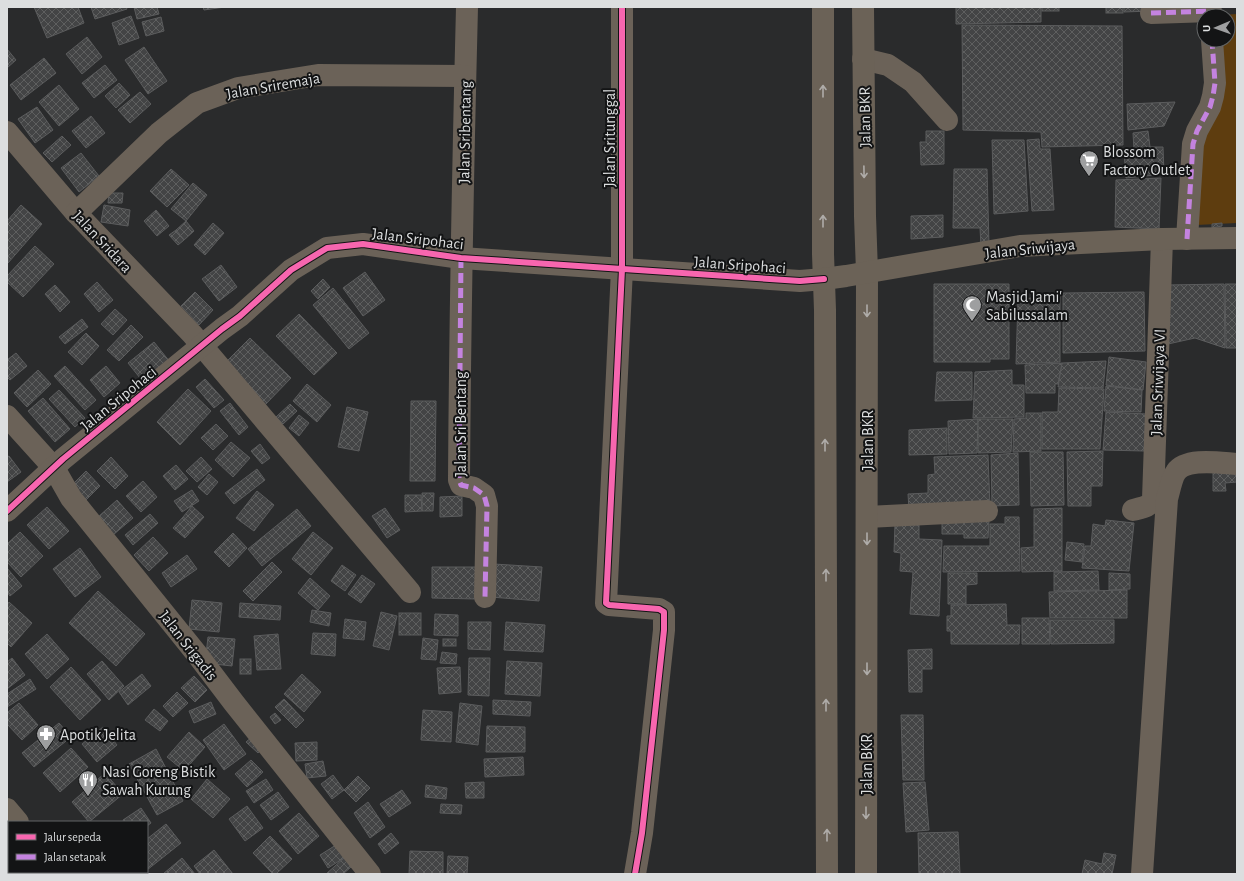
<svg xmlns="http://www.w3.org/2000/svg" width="1244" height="881" font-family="'Alegreya Sans',sans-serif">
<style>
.grass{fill:#5e3d0f}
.building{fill:url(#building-cross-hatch);stroke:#5b5c5d}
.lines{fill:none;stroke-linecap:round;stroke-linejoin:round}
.minor{stroke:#6b6258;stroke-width:22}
.major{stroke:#6b6257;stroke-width:22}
.quiet{stroke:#c483df;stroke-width:5;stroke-dasharray:10 5;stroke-linecap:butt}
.cycleway-casing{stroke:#131415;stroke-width:8}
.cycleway{stroke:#f766af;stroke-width:6}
.oneway{stroke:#afaca9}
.labels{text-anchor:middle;stroke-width:4;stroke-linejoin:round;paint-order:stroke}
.street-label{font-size:16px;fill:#dcdedf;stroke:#131415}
.poi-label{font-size:16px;fill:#dcdedf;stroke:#131415;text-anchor:start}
</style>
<defs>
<pattern id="building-cross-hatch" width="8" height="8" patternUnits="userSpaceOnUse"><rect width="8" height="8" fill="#434445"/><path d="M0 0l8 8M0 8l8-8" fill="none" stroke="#5e5f5f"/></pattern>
</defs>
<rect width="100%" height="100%" fill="#2a2b2c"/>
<path class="grass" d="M1237,14v209l-41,2 6,-85 19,-100h7v-24h-8v-1z"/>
<g class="building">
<path d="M34,7h44l6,16 -37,15z"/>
<path d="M91,7h35l1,2 -32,10z"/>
<path d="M134,7h23l2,7 -22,5z"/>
<path d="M203,7h22l-21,3z"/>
<path d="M956,7h85v15l-85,2z"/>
<rect x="1042" y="7" width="17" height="4"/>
<rect x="1106" y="7" width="17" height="6"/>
<path d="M1124,7h53v3l-53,2z"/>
<path d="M131,16l8,22 -20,7 -7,-22z"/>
<path d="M161,17l3,14 -18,5 -4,-14z"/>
<path d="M962,25l160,1 1,119 -81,2 -1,-15 -78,-2z"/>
<path d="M87,37l15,20 -20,17 -16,-20z"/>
<path d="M144,47l23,34 -19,13 -23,-34z"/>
<path d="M7,49l9,11 -9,8z"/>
<path d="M44,58l12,15 -35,27 -11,-15z"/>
<path d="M105,65l12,15 -23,18 -12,-15z"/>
<path d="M119,83l11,12 -14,13 -11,-12z"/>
<path d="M59,85l20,24 -20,17 -20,-24z"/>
<path d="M140,92l11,12 -21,19 -12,-13z"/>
<path d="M1175,102l-11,24 -36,4 -1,-26z"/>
<path d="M37,107l16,23 -18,13 -17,-24z"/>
<path d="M91,116l14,17 -19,15 -14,-17z"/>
<path d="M926,131h18v33l-23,1 -1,-23h6z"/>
<path d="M1148,131l2,16h13l1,27 -38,4 -2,-26 10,-2 -1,-17z"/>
<path d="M62,136l9,9 -19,17 -9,-9z"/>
<path d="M1039,139l1,10h10l4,61 -22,1 -5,-71z"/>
<path d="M992,140h32l4,71 -34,3z"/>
<path d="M81,153l18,23 -20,16 -18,-24z"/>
<path d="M171,169l18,16 -22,22 -17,-16z"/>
<path d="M954,169h33l2,76 -8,1 -1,-18h-27z"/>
<path d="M1161,178l-2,51 -44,-2 1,-47z"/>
<path d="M193,183l14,12 -21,26 -15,-12z"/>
<path d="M109,193h14l-1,10h-14z"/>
<path d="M21,205l21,19 -34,39 -1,-42z"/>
<path d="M104,205l26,5 -2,16 -27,-4z"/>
<path d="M156,210l13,16 -12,10 -13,-15z"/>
<path d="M943,215v22l-32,2v-23z"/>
<path d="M186,221l8,10 -10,9 -8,-10z"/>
<path d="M213,223l11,10 -19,22 -11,-10z"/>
<path d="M1222,223v3l-10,2v-4z"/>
<path d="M176,230l8,10 -6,5 -9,-10z"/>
<path d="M35,246l19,18 -31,33 -16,-15v-6z"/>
<path d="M221,265l16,22 -18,14 -17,-22z"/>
<path d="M365,272l20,28 -22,16 -20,-28z"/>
<path d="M323,279l7,8 -12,12 -7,-8z"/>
<path d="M97,282l16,18 -14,12 -15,-18z"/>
<path d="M934,284h75v75h-19v3h-56z"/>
<path d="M1224,284l1,64 -30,-10 -27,6 -1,-59z"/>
<path d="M1225,284h12v64h-11z"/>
<path d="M55,285l15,17 -10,10 -15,-18z"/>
<path d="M333,288l36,45 -20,16 -36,-44z"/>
<path d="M195,292l18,18 -14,15 -18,-19z"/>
<path d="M1144,292l1,59 -82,2v-60z"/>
<path d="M1060,296v66l-44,2 2,-65z"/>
<path d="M115,309l12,11 -14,15 -12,-11z"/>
<path d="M299,314l38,39 -23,22 -38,-39z"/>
<path d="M82,319l6,8 -23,17 -6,-7z"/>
<path d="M131,325l12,12 -24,24 -12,-11z"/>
<path d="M86,333l13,13 -17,19 -14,-13z"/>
<path d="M250,338l41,40 -28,29 -42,-40z"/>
<path d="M154,342l16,20 -26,21 -16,-20z"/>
<path d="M16,353l11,13 -17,14 -3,-3v-17z"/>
<path d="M1109,357l37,5 -3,28 -37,-5z"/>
<path d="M1106,361l-3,27 -45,-1 4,-24z"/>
<path d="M1062,363l-4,21h-3v9h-29l-1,-28z"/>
<path d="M65,366l31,34 -11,10 -31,-34z"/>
<path d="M106,366l14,17 -16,14 -14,-17z"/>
<path d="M38,370l13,14 -24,23 -13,-14z"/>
<path d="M1012,370v15h12v32l-51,1 2,-46z"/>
<path d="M937,372h35v28l-37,1z"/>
<path d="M205,379l19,21 -10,8 -18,-21z"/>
<path d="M307,384l24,21 -14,17 -24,-21z"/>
<path d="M1106,386l36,4 -1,22 -37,-1z"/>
<path d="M1059,388l45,1 -4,60h-58v-37h16z"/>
<path d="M188,389l23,22 -31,34 -23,-23z"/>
<path d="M59,390l26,28 -10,9 -26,-28z"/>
<path d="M43,398l27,31 -15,13 -27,-31z"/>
<path d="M411,401h25l-1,80h-25z"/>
<path d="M230,403l18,24 -9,8 -19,-24z"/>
<path d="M290,404l7,7 -14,13 -7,-7z"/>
<path d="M347,407l21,5 -9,39 -21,-4z"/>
<path d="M1106,412l40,2 -2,37 -41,-1z"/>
<path d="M1026,413h15v38l-28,1 1,-33 12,-1z"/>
<path d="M299,415l10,8 -10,13 -10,-8z"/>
<path d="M978,419l-1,34 -28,1 -1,-33z"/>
<path d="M978,419h35l-2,33 -33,1z"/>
<path d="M216,424l12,12 -15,14 -12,-12z"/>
<path d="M947,428v26l-38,1v-25z"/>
<path d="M231,442l19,16 -17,19 -18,-17z"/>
<path d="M260,444l10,14 -8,6 -11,-13z"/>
<path d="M1103,451l-1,35h-11v20h-23l-1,-54z"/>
<path d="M1030,452h33l1,53 -33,1z"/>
<path d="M1018,453l1,52 -27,1 -1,-51z"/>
<path d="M988,455l2,52 -81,2 -1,-15 20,-1v-18l7,-1 -1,-17z"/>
<path d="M9,456l12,16 -14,10v-25z"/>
<path d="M111,457l17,19 -13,13 -18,-18z"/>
<path d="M201,457l11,12 -15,13 -11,-11z"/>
<path d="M176,465l12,14 -13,11 -12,-14z"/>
<path d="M1237,467v15l-12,1 1,8h-13v-23z"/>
<path d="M257,469l8,11 -31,24 -9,-11z"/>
<path d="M86,471l14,15 -16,16 -14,-15z"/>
<path d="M209,474l9,8 -11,13 -9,-8z"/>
<path d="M143,481l14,16 -16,15 -15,-16z"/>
<path d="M192,490l7,11 -17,11 -8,-11z"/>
<path d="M257,491l17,14 -20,26 -18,-13z"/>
<path d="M422,493h12l-1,18h-11z"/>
<path d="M405,495h16l1,16 -17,1z"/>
<path d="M462,496v20l-22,1v-20z"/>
<path d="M117,500l16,18 -20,17 -15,-18z"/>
<path d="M192,506l12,11 -9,10 -12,-10z"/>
<path d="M47,507l22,24 -20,18 -22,-24z"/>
<path d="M385,508l15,22 -13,8 -15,-22z"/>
<path d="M1062,508v63l-40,1 -1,-24 13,-1v-38z"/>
<path d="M297,509l14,17 -49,40 -14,-17z"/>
<path d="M150,514l8,9 -25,22 -8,-10z"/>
<path d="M183,517l12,10 -10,11 -12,-10z"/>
<path d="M942,517l47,5 -1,16h-24v-4h-22z"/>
<path d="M1005,517h14l1,54 -77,1 1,-26h46v-22h15z"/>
<path d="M1106,520l28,3 -5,48 -47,-3 3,-22h6l2,-22 12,2z"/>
<path d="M895,524l24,1v14l23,1 -3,76 -29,-2 3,-42 -13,-1 1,-18 -7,-1z"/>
<path d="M20,532l23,24 -22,21 -14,-15v-18z"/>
<path d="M313,532l20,16 -22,27 -19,-16z"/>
<path d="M233,533l14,15 -18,19 -15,-15z"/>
<path d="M153,537l15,16 -19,18 -15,-16z"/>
<path d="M1067,542l17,2 -2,18 -17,-2z"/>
<path d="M80,548l21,29 -26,20 -22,-28z"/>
<path d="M187,555l10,14 -26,18 -9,-14z"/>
<path d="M272,562l10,10 -29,29 -10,-10z"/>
<path d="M494,564l48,3 -3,34 -48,-4z"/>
<path d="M342,565l14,10 -11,16 -14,-10z"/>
<path d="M432,567h44v32l-44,-1z"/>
<path d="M7,568l15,18 -12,10 -3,-4z"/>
<path d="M1098,571l1,19 -45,1v-19z"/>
<path d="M948,573h29v11l-11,1v19h-18z"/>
<path d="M1109,573l21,1v15l-21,1z"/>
<path d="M362,575l13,9 -14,19 -13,-9z"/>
<path d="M310,578l20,18 -12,14 -20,-17z"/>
<path d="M1127,590v28h-77l-1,-26z"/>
<path d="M98,591l47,43 -29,32 -47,-43z"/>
<path d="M192,600l30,3 -3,29 -30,-3z"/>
<path d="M9,602l23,21 -21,24 -4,-4v-38z"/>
<path d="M240,603l41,3 -1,14 -41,-3z"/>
<path d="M1006,604l1,21h13l-1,19h-68v-13h-4v-15h4v-11z"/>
<path d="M312,610l19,3 -2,13 -19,-4z"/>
<path d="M381,612l16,4 -8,34 -16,-4z"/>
<rect x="399" y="613" width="22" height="22"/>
<path d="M435,614l23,1v21l-24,-1z"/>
<path d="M1022,618h27l1,26h-28z"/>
<path d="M345,619l21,3 -2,18 -21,-2z"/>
<path d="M1050,620h64v23l-63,1z"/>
<path d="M468,622h23l-1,28 -22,-1z"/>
<path d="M506,622l39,3 -2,27 -39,-2z"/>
<path d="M313,633l23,1 -1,22 -24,-2z"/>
<path d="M47,634l22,25 -22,20 -22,-25z"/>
<path d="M278,634l3,35 -24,1 -3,-34z"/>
<path d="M208,637l27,2 -3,27 -27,-3z"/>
<path d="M423,638l15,2 -2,20 -15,-1z"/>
<rect x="443" y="639" width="13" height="7"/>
<path d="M932,649v20h-10v23h-13l-1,-42z"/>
<path d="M442,652l15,2 -1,10 -16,-1z"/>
<path d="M12,658l13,17 -18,14v-27z"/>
<path d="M469,658h21l-1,38 -21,-1z"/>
<rect x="240" y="659" width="11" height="15"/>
<path d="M102,661l22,25 -15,14 -22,-26z"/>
<path d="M507,661l35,2 -2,33 -35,-2z"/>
<path d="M71,667l30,33 -21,20 -30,-33z"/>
<path d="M460,667l1,25 -22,2 -2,-26z"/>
<path d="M142,674l9,12 -23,19 -9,-13z"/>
<path d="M302,674l19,18 -17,20 -20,-18z"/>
<path d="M194,676l13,14 -12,12 -14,-14z"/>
<path d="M30,679l6,10 -29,18v-13z"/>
<path d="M177,692l11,11 -15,14 -10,-11z"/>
<path d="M284,699l20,21 -8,8 -21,-21z"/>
<path d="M493,700l38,2 -1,14 -37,-2z"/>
<path d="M211,702l5,12 -22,9 -5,-12z"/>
<path d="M19,703l19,22 -16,15 -15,-16v-11z"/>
<path d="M460,703l22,3 -4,39 -22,-3z"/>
<path d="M154,709l14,12 -8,10 -15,-11z"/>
<path d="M423,710l29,2 -1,30 -30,-2z"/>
<path d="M275,713l6,7 -6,4 -5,-7z"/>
<path d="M901,715h22l1,65h-21z"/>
<path d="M59,723l12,14 -37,30 -12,-14z"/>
<path d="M224,724l22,30 -22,16 -21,-30z"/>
<path d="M487,726l38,1v25h-39z"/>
<path d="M103,727l14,18 -20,17 -15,-18z"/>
<path d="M189,732l16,15 -21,24 -17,-14z"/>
<path d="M254,735l11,10 -7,8 -12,-11z"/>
<path d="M317,742v18l-21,1 -1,-18z"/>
<path d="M71,748l17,19 -28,25 -17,-19z"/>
<path d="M156,749l27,52 -26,14 -28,-51z"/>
<path d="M523,757l1,18 -39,2 -1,-18z"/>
<path d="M251,760l12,12 -16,15 -12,-13z"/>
<path d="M323,761l3,15 -19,2 -2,-14z"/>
<path d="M105,773l18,21 -34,28 -17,-20z"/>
<path d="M333,775l11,15 -12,9 -11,-15z"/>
<path d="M358,776l12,12 -14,14 -12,-12z"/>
<path d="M207,779l23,20 -17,19 -22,-19z"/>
<path d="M266,779l7,11 -19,13 -8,-12z"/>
<path d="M484,782v16h-18l-1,-15z"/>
<path d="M925,782l4,48 -23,2 -3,-49z"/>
<path d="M426,785l21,3 -1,11 -21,-2z"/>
<path d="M402,790l9,13 -22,14 -9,-13z"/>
<path d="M278,792l11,15 -18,13 -11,-15z"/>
<path d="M368,802l17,25 -15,11 -16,-25z"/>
<path d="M441,804l21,1 -1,9 -21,-1z"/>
<path d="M247,806l16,22 -18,13 -16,-22z"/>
<path d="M141,808l10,15 -4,3v-4h-23l-1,-2z"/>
<path d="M299,813l20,23 -21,18 -19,-23z"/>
<path d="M166,824l15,19 -34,27v-31z"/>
<path d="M958,832l2,42h-41l-1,-41z"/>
<path d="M391,833l8,10 -14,11 -7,-10z"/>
<path d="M270,836l22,23 -16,15h-3l-20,-21z"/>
<path d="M336,845l8,13 -16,10 -8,-13z"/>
<path d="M214,850l19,24h-33l-6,-8z"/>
<path d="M410,851l33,1v22h-34z"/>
<path d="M1104,853l12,2 -4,19h-30l3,-14 17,4z"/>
<path d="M448,856l20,1 -1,17h-20z"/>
<path d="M182,858l13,16h-32z"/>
<path d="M344,858l7,9 -8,7h-17z"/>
</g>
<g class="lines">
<g class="minor">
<path d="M467,7c-4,158 -7,315 -8,473l2,5 13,3 10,7 3,11 -2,91"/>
<path d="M622,7v262l-16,334 3,2 50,4 5,3v18l-22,203 -7,41"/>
<path d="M1151,13l60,-2"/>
<path d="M863,59l25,6 25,17 34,38"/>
<path d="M7,132l69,81 116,121 218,258"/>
<path d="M76,213l83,-80 38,-30 41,-15 80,-13 147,1"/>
<path d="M1187,239l6,-95 4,-13 13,-24 3,-11 2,-13 -3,-43"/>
<path d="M7,416l47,52 17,30 125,155 38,50 136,171"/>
<path d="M1133,510c7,-2 18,-3 20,-11l9,-260"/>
<path d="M7,511l56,-52 159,-130 18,-13 51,-46 36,-22 36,-4 98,14 339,23 24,-2"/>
<path d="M867,517l120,-6"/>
<path d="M1142,874l25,-375c2,-7 5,-22 9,-27 10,-15 45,-9 61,-8"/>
</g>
<g class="major">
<path d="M823,7v247l2,56 2,564"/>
<path d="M863,7l2,209 2,56 -1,602"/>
<path d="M824,279l22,-3 174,-30 142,-7 75,-1"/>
<path d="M7,809l11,13"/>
<path d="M62,872l2,2"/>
</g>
<g class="quiet">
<path d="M1151,13l60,-2"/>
<path d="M1187,239l6,-95 4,-13 13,-24 3,-11 2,-13 -3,-43"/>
<path d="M461,258l-2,222 2,5 13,3 10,7 3,11 -2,91"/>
</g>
<defs>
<g id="cycleway">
<path d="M622,7v262l-16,334 3,2 50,4 5,3v18l-22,203 -7,41"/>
<path d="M7,511l56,-52 159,-130 18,-13 51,-46 36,-22 36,-4 98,14 339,23 24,-2"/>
</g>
</defs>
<use href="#cycleway" class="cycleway-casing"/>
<use href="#cycleway" class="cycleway"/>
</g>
<defs><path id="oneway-shaft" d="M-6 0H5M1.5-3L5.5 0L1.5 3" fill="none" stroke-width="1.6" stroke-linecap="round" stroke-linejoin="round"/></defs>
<g class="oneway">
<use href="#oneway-shaft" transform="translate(823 91) rotate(-90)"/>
<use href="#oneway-shaft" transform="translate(864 172) rotate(89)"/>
<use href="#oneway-shaft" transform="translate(823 221) rotate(-90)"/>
<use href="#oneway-shaft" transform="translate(867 311) rotate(90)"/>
<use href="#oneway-shaft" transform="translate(825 445) rotate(-90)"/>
<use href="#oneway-shaft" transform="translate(867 539) rotate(90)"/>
<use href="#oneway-shaft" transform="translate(826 575) rotate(-90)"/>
<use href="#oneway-shaft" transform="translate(867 669) rotate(90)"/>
<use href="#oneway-shaft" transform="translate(826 705) rotate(-90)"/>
<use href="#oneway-shaft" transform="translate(866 813) rotate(90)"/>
<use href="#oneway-shaft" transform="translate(827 835) rotate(-90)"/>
</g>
<defs>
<symbol id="supermarket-pin" viewBox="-11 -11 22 30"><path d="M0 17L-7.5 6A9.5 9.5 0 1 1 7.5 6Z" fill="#9e9fa0" stroke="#131415"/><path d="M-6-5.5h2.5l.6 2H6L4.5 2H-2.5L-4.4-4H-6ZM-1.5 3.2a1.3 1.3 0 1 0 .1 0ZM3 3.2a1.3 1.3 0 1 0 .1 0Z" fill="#fff"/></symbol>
<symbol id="mosque-pin" viewBox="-11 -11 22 30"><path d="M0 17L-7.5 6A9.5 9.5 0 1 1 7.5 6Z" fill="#9e9fa0" stroke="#131415"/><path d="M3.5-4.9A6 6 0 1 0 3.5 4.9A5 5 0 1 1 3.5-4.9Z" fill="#fff"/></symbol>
<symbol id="pharmacy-pin" viewBox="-11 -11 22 30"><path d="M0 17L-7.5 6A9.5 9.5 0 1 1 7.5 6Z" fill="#9e9fa0" stroke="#131415"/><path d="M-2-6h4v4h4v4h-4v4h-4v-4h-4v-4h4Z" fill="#fff"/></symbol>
<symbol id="restaurant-pin" viewBox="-11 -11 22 30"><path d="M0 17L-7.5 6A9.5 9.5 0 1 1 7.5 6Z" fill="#9e9fa0" stroke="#131415"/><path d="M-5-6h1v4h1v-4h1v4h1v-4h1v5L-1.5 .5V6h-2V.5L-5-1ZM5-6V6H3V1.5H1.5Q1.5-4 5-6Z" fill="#fff"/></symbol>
</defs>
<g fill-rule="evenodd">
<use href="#supermarket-pin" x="1078" y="149" width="22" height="30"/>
<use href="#mosque-pin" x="961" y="294" width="22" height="30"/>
<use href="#pharmacy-pin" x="35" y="723" width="22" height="30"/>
<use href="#restaurant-pin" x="77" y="769" width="22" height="30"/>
</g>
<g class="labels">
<g class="street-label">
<text transform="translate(273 85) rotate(-10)" y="6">Jalan Sriremaja</text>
<text transform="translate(864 117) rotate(-91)" y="6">Jalan BKR</text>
<text transform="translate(464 132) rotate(-89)" y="6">Jalan Sribentang</text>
<text transform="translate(609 138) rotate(-90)" y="6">Jalan Sritunggal</text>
<text transform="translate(418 238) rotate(7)" y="6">Jalan Sripohaci</text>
<text transform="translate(103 241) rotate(47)" y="6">Jalan Sridara</text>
<text transform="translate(1030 248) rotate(-6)" y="6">Jalan Sriwijaya</text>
<text transform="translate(740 264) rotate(4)" y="6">Jalan Sripohaci</text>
<text transform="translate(1157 382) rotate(-88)" y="6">Jalan Sriwijaya VI</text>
<text transform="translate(118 398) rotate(-39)" y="6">Jalan Sripohaci</text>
<text transform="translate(460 424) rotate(-90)" y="6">Jalan Sri Bentang</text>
<text transform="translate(867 440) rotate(-90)" y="6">Jalan BKR</text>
<text transform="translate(189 645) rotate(52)" y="6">Jalan Srigadis</text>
<text transform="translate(866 764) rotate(-90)" y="6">Jalan BKR</text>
</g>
<g class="poi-label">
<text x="1103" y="157">Blossom<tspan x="1103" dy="18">Factory Outlet</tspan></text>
<text x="986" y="302">Masjid Jami'<tspan x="986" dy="18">Sabilussalam</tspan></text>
<text x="60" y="740">Apotik Jelita</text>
<text x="102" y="777">Nasi Goreng Bistik<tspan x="102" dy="18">Sawah Kurung</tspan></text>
</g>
</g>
<rect width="1244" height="881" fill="none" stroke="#dcdedf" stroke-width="16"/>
<rect x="8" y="821" width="140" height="52" fill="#131415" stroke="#636566"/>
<rect x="16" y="834" width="20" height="6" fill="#f766af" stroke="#636566"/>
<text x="44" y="841" font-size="12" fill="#dcdedf">Jalur sepeda</text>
<rect x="16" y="854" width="20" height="6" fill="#c483df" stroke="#636566"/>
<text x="44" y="861" font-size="12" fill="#dcdedf">Jalan setapak</text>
<g transform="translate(1216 28) rotate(268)"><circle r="19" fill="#131415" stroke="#636566"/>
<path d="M0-3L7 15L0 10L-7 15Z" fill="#9e9fa0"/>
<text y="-6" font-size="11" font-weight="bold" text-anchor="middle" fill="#dcdedf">U</text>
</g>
</svg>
